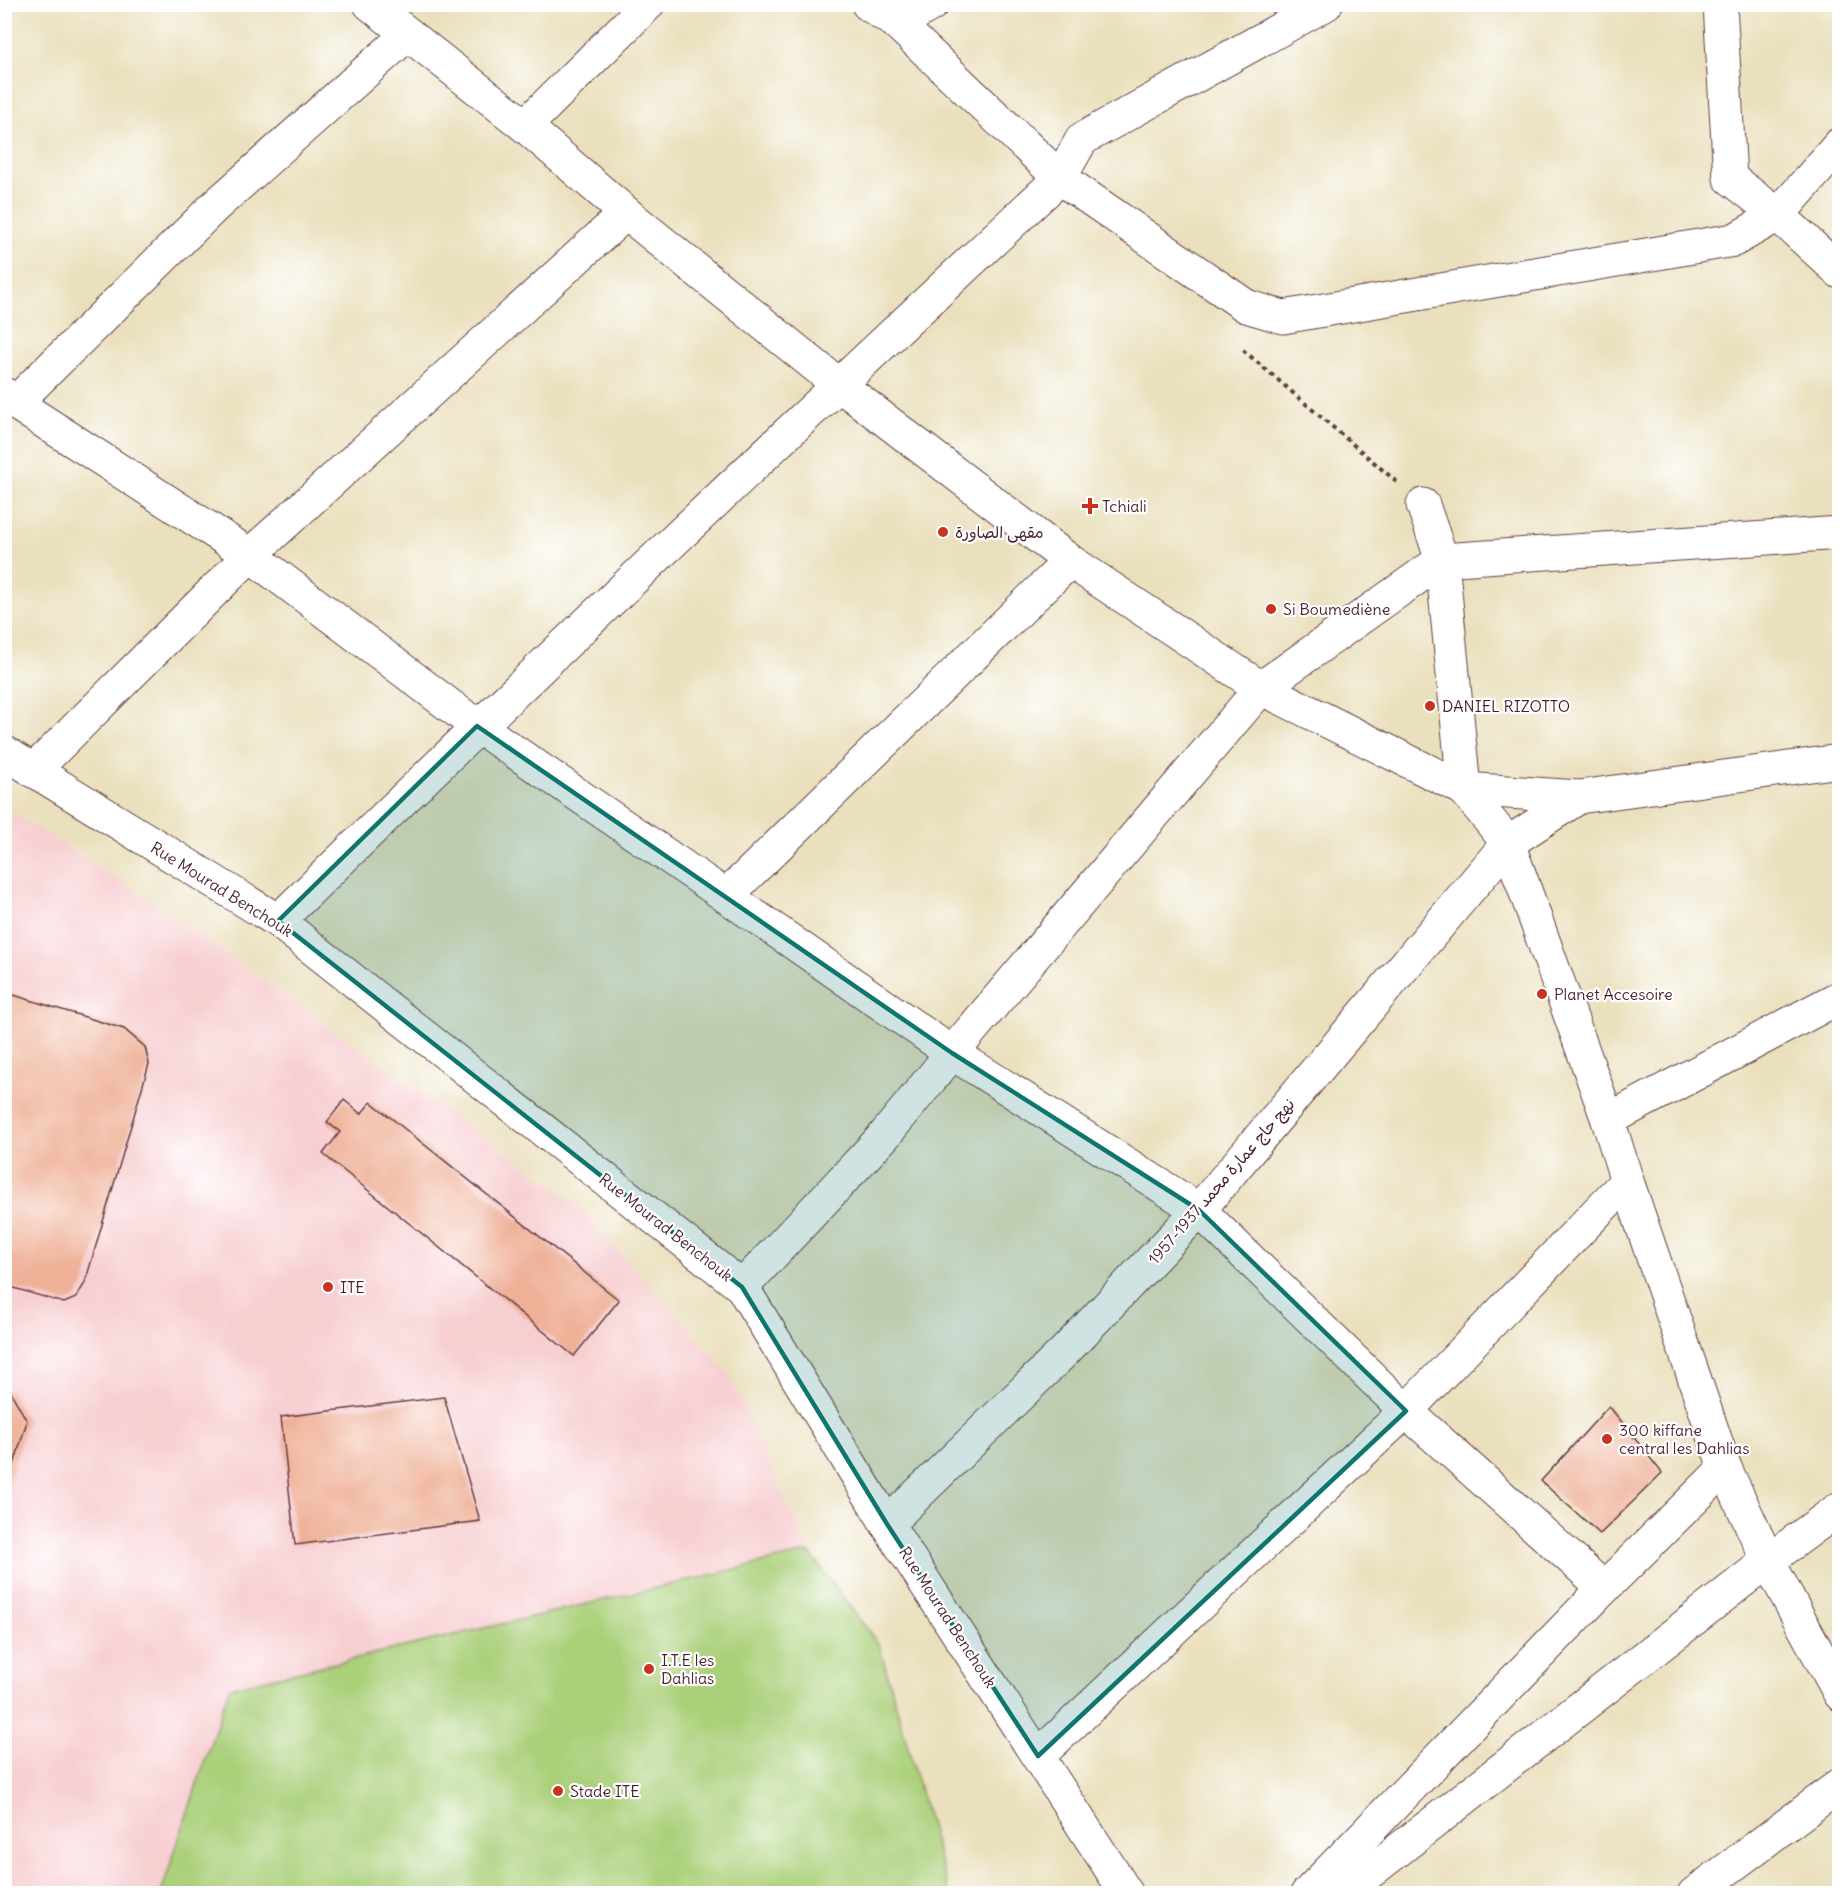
<svg xmlns="http://www.w3.org/2000/svg" width="1844" height="1898" font-family="Delius,'Playpen Sans Arabic',sans-serif">
<style>
.built{fill:#f7cfd1}
.green{fill:#abd07a;stroke:#7a7852;stroke-width:1.5}
.building{fill:#efb198}
.lines{fill:none;stroke-linecap:round;stroke-linejoin:round}
.minor-casing{stroke:#623c41;stroke-width:35}
.path{stroke:#623c41;stroke-width:4;stroke-dasharray:4.5 4.5;stroke-linecap:butt}
.minor{stroke:#fff;stroke-width:33}
.marked{fill:#0f766e;fill-opacity:0.2;stroke:#0f766e;stroke-width:4.5;stroke-linejoin:round}
.poi-dot{fill:#c8321e;stroke:#fff;stroke-width:2}
.labels{text-anchor:middle;stroke-width:4.5;stroke-linejoin:round;paint-order:stroke}
.poi-label{font-size:16px;fill:#4a1f2b;stroke:#fff;text-anchor:start}
.street-label{font-size:16px;fill:#4a1f2b;stroke:#fff}
</style>
<rect width="100%" height="100%" fill="#fff"/>
<filter id="ink" filterUnits="userSpaceOnUse"><feTurbulence type="fractalNoise" baseFrequency=".0167" numOctaves="2"/><feDisplacementMap in="SourceGraphic" scale="12" xChannelSelector="R" yChannelSelector="G"/><feConvolveMatrix kernelMatrix="1 2 1 2 8 2 1 2 1" color-interpolation-filters="sRGB"/></filter>
<filter id="wash" filterUnits="userSpaceOnUse"><feTurbulence type="fractalNoise" baseFrequency=".008" numOctaves="4" result="noise"/><feDisplacementMap in="SourceGraphic" scale="24" xChannelSelector="R" yChannelSelector="G"/><feGaussianBlur stdDeviation="1.35" result="paint"/><feColorMatrix in="noise" values="0 0 0 0 0 0 0 0 0 0 0 0 0 0 0 0 0 1.4 0 .05"/><feComposite in="paint" operator="in"/></filter>
<g filter="url(#wash)">
<rect width="100%" height="100%" fill="#eae0bd"/>
<path class="built" d="M4,806l154,100 413,292 159,177 79,177 70,93 70,248h-944z"/>
<path class="green" d="M809,1552l70,93 70,248h-788l68,-205z"/>
<g id="blocks">
<g class="building">
<path d="M4,992l120,37 21,18 4,17 -64,219 -9,15 -12,5 -60,-18z"/>
<path d="M344,1100l17,14 10,-12 248,198 -45,56 -251,-202 17,-22 -13,-10z"/>
<path d="M4,1390l6,1 17,30 -22,74z"/>
<path d="M444,1397l36,124 -185,24 -14,-128z"/>
<path d="M1609,1406l53,67 -62,61 -59,-53z"/>
</g>
</g>
</g>
<g filter="url(#ink)">
<use href="#blocks" fill-opacity="0" stroke="#623c41" stroke-width="1.5"/>
<g class="lines">
<defs>
<g id="minor">
<path d="M370,4l155,122 101,87 212,171 232,177 191,127 203,101 115,8"/>
<path d="M868,4l30,20 162,154 186,128 37,11 451,-77 44,-25 62,-71"/>
<path d="M1720,4l10,174 48,37 62,57"/>
<path d="M898,24l34,-20"/>
<path d="M525,126l123,-122"/>
<path d="M4,394l11,9 235,152 227,171 249,170 226,157 247,157 207,201 198,177"/>
<path d="M15,403l199,-196 194,-173"/>
<path d="M1423,505l19,55 22,229 44,54 100,277 19,61 98,287 43,93 72,133"/>
<path d="M4,752l274,169 464,366 145,237 240,370"/>
<path d="M33,771l217,-216 376,-342"/>
<path d="M726,896l344,-335"/>
<path d="M278,921c257,-251 519,-498 782,-743l22,-39 244,-135"/>
<path d="M1608,1120l232,-123"/>
<path d="M742,1287l142,-151 68,-83 309,-365 181,-128 398,-27"/>
<path d="M887,1524l178,-173 134,-141 309,-367 71,-46 261,-36"/>
<path d="M1038,1756l368,-345 221,-230"/>
<path d="M1307,1894l297,-306 121,-120"/>
<path d="M1342,1894l426,-333 72,-53"/>
<path d="M1694,1894l146,-109"/>
</g>
</defs>
<use href="#minor" class="minor-casing"/>
<path class="path" d="M1243,350l155,133"/>
<use href="#minor" class="minor"/>
</g>
</g>
<path class="marked" d="M477,726l475,327 247,157 207,201 -368,345 -151,-232 -145,-237 -464,-366z"/>
<g class="poi-dot">
<path d="M1087 497h6v6h6v6h-6v6h-6v-6h-6v-6h6z"/>
<circle cx="943" cy="532" r="6"/>
<circle cx="1271" cy="609" r="6"/>
<circle cx="1430" cy="706" r="6"/>
<circle cx="1542" cy="994" r="6"/>
<circle cx="328" cy="1287" r="6"/>
<circle cx="1607" cy="1439" r="6"/>
<circle cx="649" cy="1669" r="6"/>
<circle cx="558" cy="1791" r="6"/>
</g>
<g class="labels">
<g class="poi-label">
<text x="1102" y="512">Tchiali</text>
<text x="955" y="538">مقهى الصاورة</text>
<text x="1283" y="615">Si Boumediène</text>
<text x="1442" y="712">DANIEL RIZOTTO</text>
<text x="1554" y="1000">Planet Accesoire</text>
<text x="340" y="1293">ITE</text>
<text x="1619" y="1436">300 kiffane<tspan x="1619" dy="18">central les Dahlias</tspan></text>
<text x="661" y="1666">I.T.E les<tspan x="661" dy="18">Dahlias</tspan></text>
<text x="570" y="1797">Stade ITE</text>
</g>
<g class="street-label">
<text transform="translate(222 889) rotate(32)" y="6">Rue Mourad Benchouk</text>
<text transform="translate(1221 1181) rotate(-49)" y="6">نهج حاج عمارة محمد 1937-1957</text>
<text transform="translate(666 1227) rotate(38)" y="6">Rue Mourad Benchouk</text>
<text transform="translate(948 1617) rotate(57)" y="6">Rue Mourad Benchouk</text>
</g>
</g>
<rect width="1844" height="1898" fill="none" stroke="#fff" stroke-width="24"/>
</svg>
